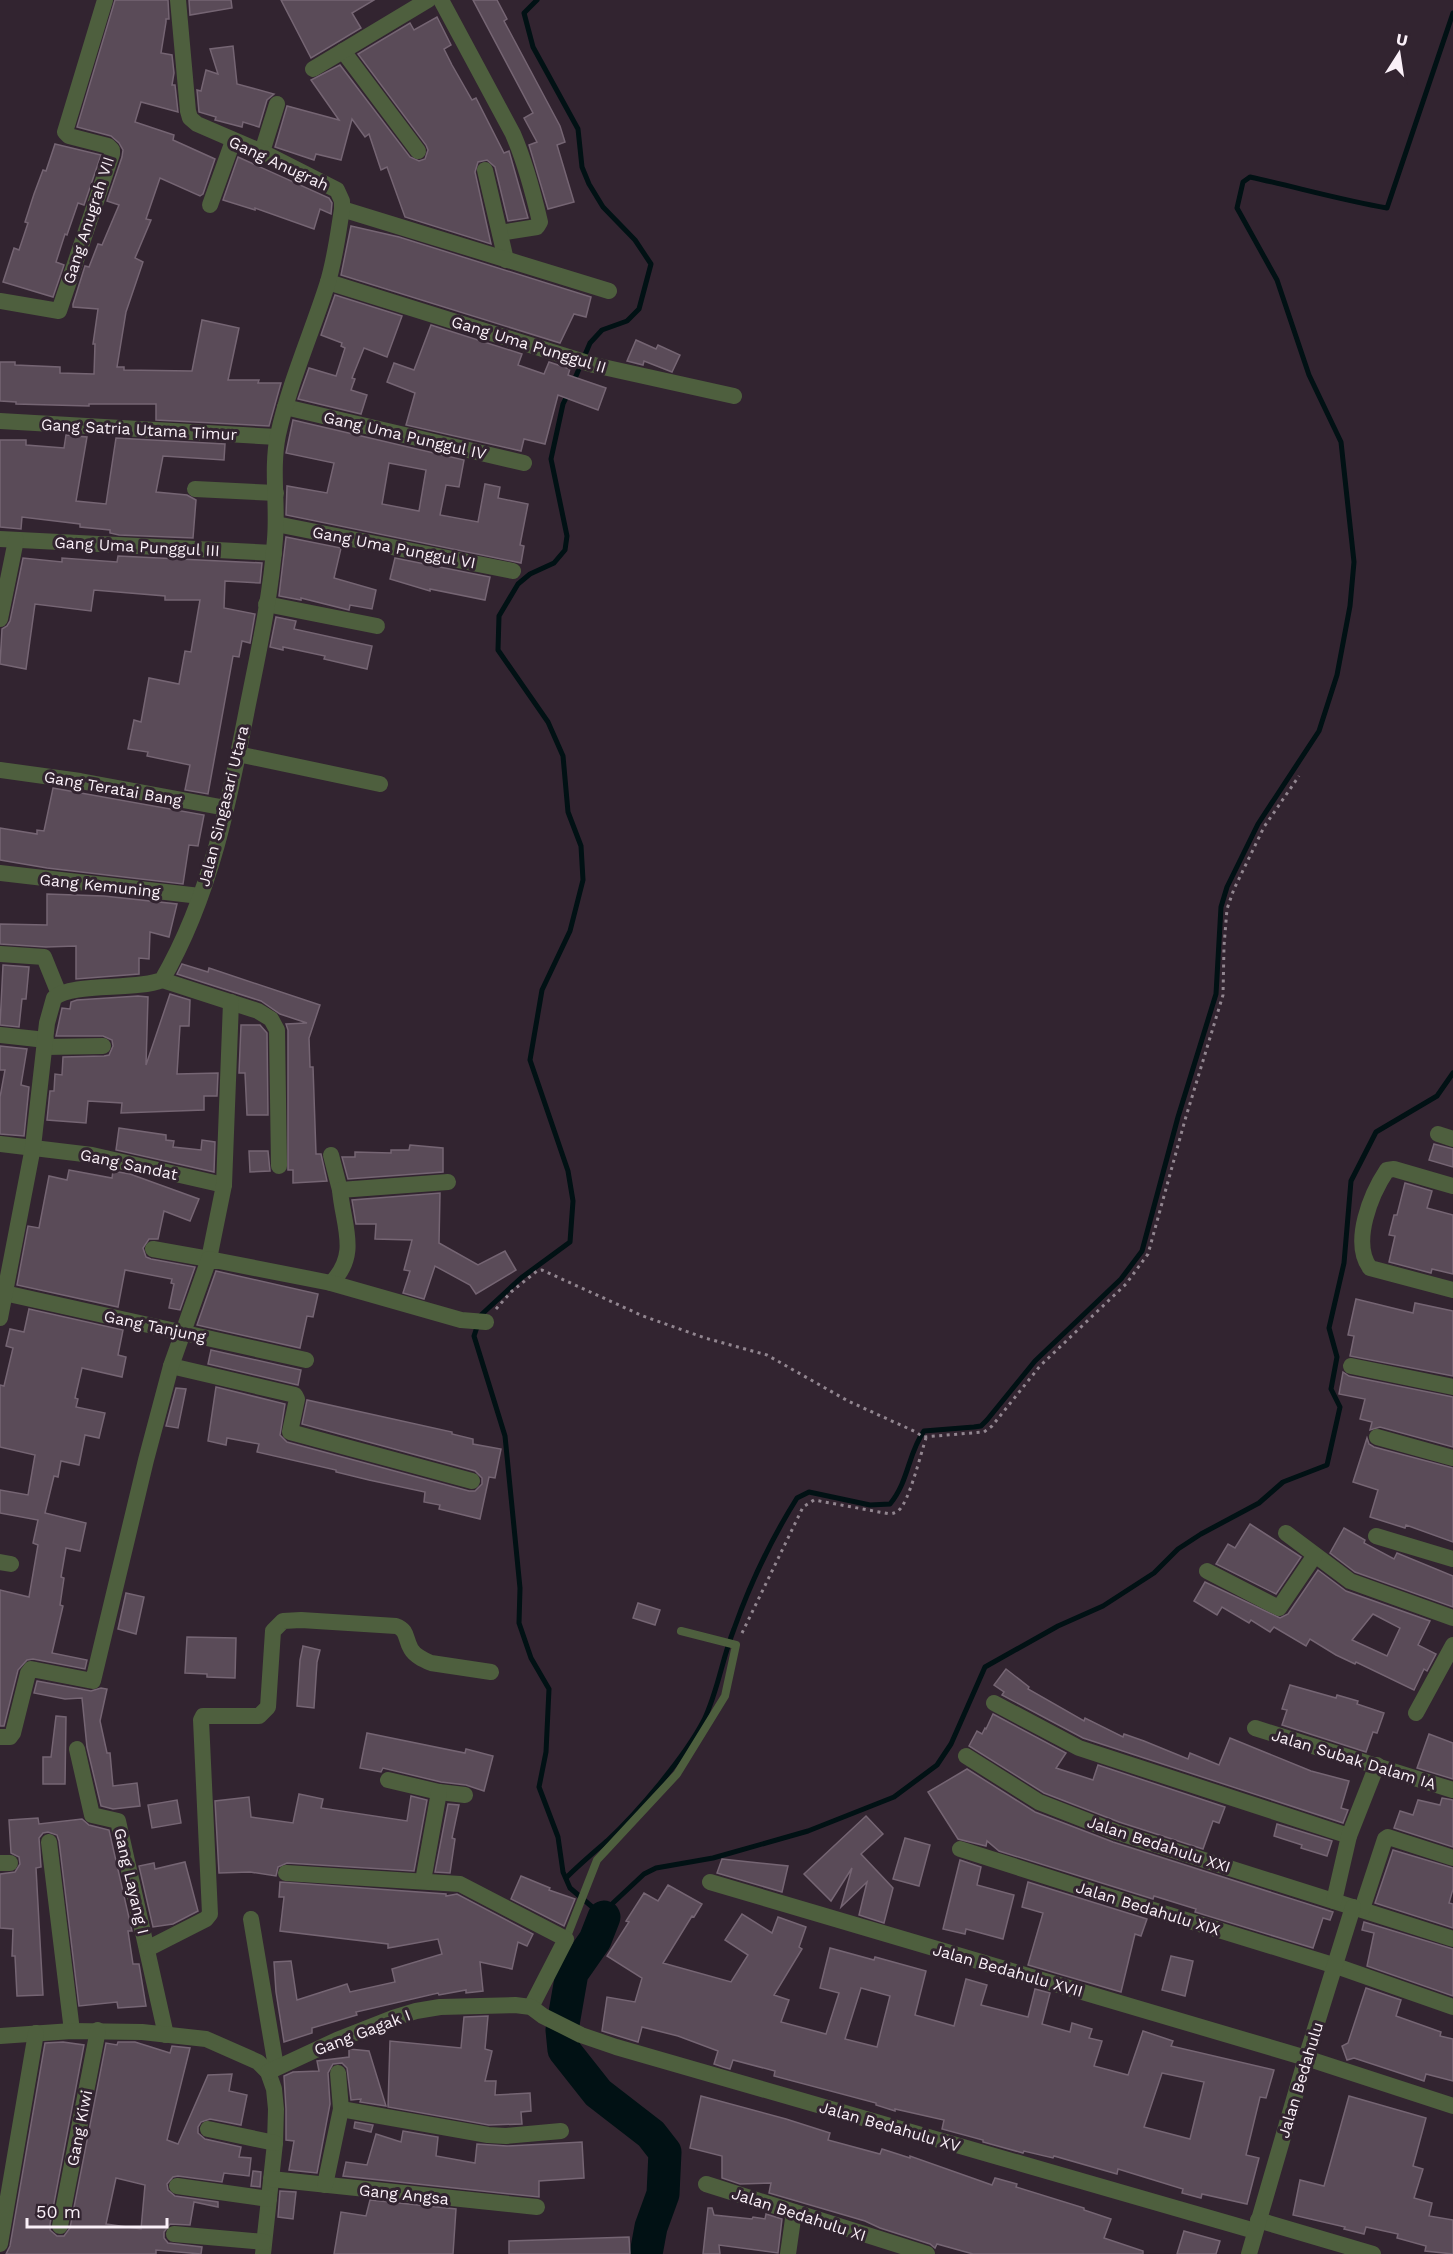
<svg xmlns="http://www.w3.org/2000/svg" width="1453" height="2254" font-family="'Work Sans',sans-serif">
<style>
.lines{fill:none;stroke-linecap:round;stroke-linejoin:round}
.stream{stroke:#011114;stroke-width:5}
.river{stroke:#011114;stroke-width:33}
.building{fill:#5a4b58;stroke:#756573;stroke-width:1.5;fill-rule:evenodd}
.path{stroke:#928690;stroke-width:3;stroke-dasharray:3 4.5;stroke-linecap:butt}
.lane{stroke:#4e5f3e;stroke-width:8}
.street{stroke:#4e5f3e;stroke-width:16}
.labels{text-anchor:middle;stroke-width:6;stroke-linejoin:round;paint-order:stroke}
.street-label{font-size:16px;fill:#faf0f8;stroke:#322430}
</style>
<rect width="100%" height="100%" fill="#322430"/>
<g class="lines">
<g class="stream">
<path d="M537,0l-13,13 9,34 45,82 4,38 7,17 14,23 32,33 16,24 -12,45 -12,12 -25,9 -12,13 -17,40"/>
<path d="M569,392l-6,12 -12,55 16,77 -2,14 -11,13 -24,11 -12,10 -19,32 -1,34 50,72 15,34 5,56 13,34 2,34 -13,51 -28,59 -12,70 38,111 5,30 -3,41 -49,36 -40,37 -7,21 31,100 15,152 -1,35 12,35 18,31 -3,63 -7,35 19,50 5,35 7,16 34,29 9,-14 31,-29 12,-6 57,-10 95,-27 86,-34 43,-32 14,-21 34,-77 73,-41 45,-20 51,-33 24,-24 23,-15 58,-31 24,-21 44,-17 13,-58 -9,-18 6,-32 -8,-29 15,-65 7,-82 25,-49 61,-36 16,-23"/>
<path d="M567,1877c13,-13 26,-24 40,-36 31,-29 78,-84 97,-121 14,-29 18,-61 30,-91 16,-45 38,-91 63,-131l12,-6 61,13 20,-1c19,-23 18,-51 34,-73l50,-4 7,-1 6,-6 48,-59 86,-82 21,-28 36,-134 38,-123 5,-87 6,-20 31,-63 61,-93 18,-56 13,-69 4,-44 -13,-120 -32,-67 -32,-95 -40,-72 6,-26 7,-5c46,10 91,23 137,31l66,-195"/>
</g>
<path class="river" d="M604,1917l-9,23 -23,33 -10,57 2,20 34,43 53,41 14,18 -2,42 -12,33 -5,27"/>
</g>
<g class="building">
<path d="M115,0h53l1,19h-3v3l-5,31 11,2 2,18 -2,12h3l3,27 -37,-10 -6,20 39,13 -1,5 42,19 -12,35 -3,2 -40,-18 -14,41 5,1 -16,38 8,4 -17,50 -9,55h7v3l68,1 10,-51 37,8 -11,52h31l-1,3h23l-12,43 -113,-6v-16h-67v2l-73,-2v-2l-16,-1v-39h15v3l45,2v6l34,1 1,-30h-2l5,-35 -25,-2v-3l12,-38 4,1 9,-23 4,1 17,-40 -12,-4 15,-44 1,-7 -4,-7 -8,-7 -34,-9z"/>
<path d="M189,0h42l1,8 -42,7z"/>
<path d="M281,0h93l-22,13 9,15 -50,30z"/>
<path d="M473,0h24l10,19 -3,2 56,105 5,16 -8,3 17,57 -26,7 -19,-64 8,-3 -13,-24 9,-5z"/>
<path d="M437,17l14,28 -7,4 8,16 20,35 4,-2 28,55 5,-2 19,67 -20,3 -13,-54 -8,-7 -9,2 -3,10 16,72 -86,-27 -18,-50 -6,3 -12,-36 -4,3 -13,-18 -11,41 -25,-6 -2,6 -39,-13 12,-41 52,14 -28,-40 29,-15 70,92 9,4 6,-2 3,-9 -2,-5 -68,-91 52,-31 4,7z"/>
<path d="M233,46l4,38 37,10 -7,6 -8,27 -16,-5 -1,5 -27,-7 1,-3 -17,-5 -2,-22 4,1 5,-21 12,4 -8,-25z"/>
<path d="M55,144l46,11 -17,50 -6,-2 -11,32 -2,-1 -9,28 8,3 -11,32 -50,-15 11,-34 5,2 9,-27 -3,-1 9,-28 9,-24 3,1z"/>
<path d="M238,157l91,41 3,5 -1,11 -11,-5 -6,20 -59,-21v2l-32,-10z"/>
<path d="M351,226l48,11 192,60 -5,20 -12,-3 -14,29 -219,-68z"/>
<path d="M335,295l67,21 -15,41 -23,-9 -12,30 3,1 -4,11 16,5 -6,19 -63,-15 11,-31 27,8 9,-28 -4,-2 1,-3 -21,-8z"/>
<path d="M431,325l91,29 -4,11 26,9 5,-12 21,7 -2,6 38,13 -8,22 -40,-15 -13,49 -21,-5 -3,12 -115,-26 9,-32 -28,-11 7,-19 20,7z"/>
<path d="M636,340l20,9 2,-4 22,10 -8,17 -28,-11 -1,4 -16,-4z"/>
<path d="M293,420l171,40 -5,27 -13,-2 -6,30 38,7 7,-38 15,3 -2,11 30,6 -8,41 4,1 -3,17 -235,-48 1,-29 40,7 7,-30 -48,-10zM389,463l37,7 -7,41 -37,-7z"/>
<path d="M66,435l21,2 -11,64 30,3 10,-66 109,6 -1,16 -61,-4 -7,36 31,3 9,5 -3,38 -74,-3 -9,-2v-3l-30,-3v-3l-58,-7 -1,12 -21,-2v-87h26v5l38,3z"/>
<path d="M286,537l55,11 -7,30 42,12 -4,19 -22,-4 -1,5 -48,-12v2l-22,-4z"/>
<path d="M118,556l144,7 -2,20 -35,-2 -1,27 31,6 -5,29 -8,-2 -3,16 -6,-1 -25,138 -23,-4 5,-25 -43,-9 1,-4 -20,-3 6,-29 7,2 8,-44 30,6 6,-33 6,1 9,-52h-35v-4l-71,-6 -3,21 -56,-7 -9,65 -26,-5 2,-35 5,-3 3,-5 13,-63 39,4v-4l55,4z"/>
<path d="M395,558l95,19 -5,23 -55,-11v2l-40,-12z"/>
<path d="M276,617l20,4 -2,8 78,17 -5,23 -43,-10 1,-3 -42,-9v3l-13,-3z"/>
<path d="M53,788l151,27 -6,31 -9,-1 -6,39 -136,-16 -47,-8v-32l37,6v-4l7,1z"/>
<path d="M47,894l57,2 73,8 -8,33 -19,-5 -1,27 -10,-1v16l-63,5v-33l-30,1 -46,-3v-20l47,1z"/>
<path d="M182,964l26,8 1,-4 111,37 -11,33 1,29h3l3,87h5l6,27 -34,2v-13h-5v-140l-2,-6 21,-1 -27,-9 -19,-13 -84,-27z"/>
<path d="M3,965l26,2 -3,32h-4l-3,28 -19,-2z"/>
<path d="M170,994l20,6 -1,26h-9l-3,48 41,-1 -1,23h-13v14l-83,3 1,-10 -34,-2 -2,22 -39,-3 3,-29h4l1,-17 7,1 1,-18 41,-1 5,-1 4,-9 -1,-6 -9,-4h-47l6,-28 8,1 1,-7 6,-2 61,-4 10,1 -2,68z"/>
<path d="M241,1025h19l7,8 1,82h-21l-2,-42h-6z"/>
<path d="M0,1046l27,3 -6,36 8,2 -5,49 -24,-2v-37l5,-27h-5z"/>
<path d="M119,1128l47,7v5l8,1 -1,6 28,3 1,-10 13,2 -1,30 -98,-22z"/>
<path d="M1434,1144l19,5v18l-24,-7z"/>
<path d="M410,1145l33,3v24l-95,7 -6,-22h13v-5l36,1v-3h18z"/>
<path d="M249,1151h19l2,20 -20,1z"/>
<path d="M69,1170l43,8 1,-7 17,3 69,25 -9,22 -26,-10 -6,28h-9l-6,9 3,9 5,2 44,8 -15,43 -11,-2 5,-24 -3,-1 1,-4 -47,-9 -7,37 -101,-22 11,-59 11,2 10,-52 18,4z"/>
<path d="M1405,1183l27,8 -5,17 26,7v59l-21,-5 -1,4 -42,-11 6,-26 -6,-1 5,-20h3z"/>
<path d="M440,1193l-1,50 39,22 27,-14 11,19 -40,24 -6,-9 -35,-19 -11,33 -21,-6 7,-22 -6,-1 8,-30 -37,-1 1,-15h-20l-4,-24z"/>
<path d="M216,1271l102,23 -5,23 -6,-1 -7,32 -103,-23z"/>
<path d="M1356,1299l57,14 2,-10 38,8v65l-103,-20 4,-20 -6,-1z"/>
<path d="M29,1309l94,21 -5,25 8,2 -4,20 -40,-9 -7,30 3,1 -2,8 29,6 -6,25 -14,-3 -6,30 -18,-4 -3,16 -4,-1 -9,37 41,10 -6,28 -14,-3 -5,29 3,1 -4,27 3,1 -11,47 35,7 -2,9 -52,-10 -6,1 -9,10 -14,56h-4v-136l29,7 9,-52 -5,-2 5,-23 -38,-7v-23l28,5 7,-40 -35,-8v-62l4,1 9,-38 -7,-2 4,-17 14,3z"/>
<path d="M211,1350l90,20 -3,15 -90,-21z"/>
<path d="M1343,1372l6,4 104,21v50l-73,-20 -10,3 2,-8 -12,-3 5,-20 -26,-5z"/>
<path d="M216,1387l69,17 -5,31 7,7 182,49h6l7,-7v-6l-7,-7 -173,-47 5,-24 145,32v2l21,5v5l28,5 -6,29 -6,-1 -9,42 -41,-10 1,-4 -16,-3 1,-10 -56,-12 -33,-8v-2l-79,-18 2,-8 -32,-6 -1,7 -18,-4z"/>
<path d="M176,1388l10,1 -8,39 -12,-2z"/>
<path d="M1367,1438l2,6 5,3 79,21v74l-47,-17 -1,3 -35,-11 8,-27 -25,-8z"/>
<path d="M1250,1524l51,33 -25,37 -60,-30 12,-20 7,4z"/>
<path d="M1344,1528l21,12 -1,3 30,16 3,-6 56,23v31l-98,-35 -25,-19z"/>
<path d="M1318,1570l28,21 84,30 -12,24 18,9 -9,17 -3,-2 -10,21 -58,-28 -1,2 -19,-9 -26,-16 -4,7 -32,-19 -4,5 -19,-12 -2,3 -27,-16 -5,8 -23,-14 11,-19 75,36 8,-4zM1373,1614l27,14 -13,28 -35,-16z"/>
<path d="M126,1593l18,4 -8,37 -18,-5z"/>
<path d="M638,1603l22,7 -5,15 -22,-7z"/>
<path d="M187,1637l49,1 -1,40 -28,-1v-3l-22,-1z"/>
<path d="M303,1646l17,4 -3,12 -3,46 -17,-2 3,-46z"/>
<path d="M1006,1669l23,18 -1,2 56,32 1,-3 38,19 1,-3 20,7 44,18 2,-6 29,12 11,-27 81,33 38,10 -8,27 7,2 -5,13 -260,-85 -81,-43 2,-3 -10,-7z"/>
<path d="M37,1681l54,10 10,-3 6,1 -7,32 7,32h3l3,33 24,-3 3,23 -27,3 -12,-3 -14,-59 -5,-49 -17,1 -31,-6z"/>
<path d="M1290,1685l46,13 1,-3 21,6 -1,3 27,9 -7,20 -4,-1 -7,20 -84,-27 5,-15 -5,-1z"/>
<path d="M993,1714l73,39 -10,15 37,12 5,-15 127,42 -6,16 -6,-2 -10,28 -84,-27 -75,-29 -75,-47 8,-15 5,3 3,-6 1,1z"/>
<path d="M56,1716l10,1 -1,67h-22v-27h8z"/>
<path d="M367,1733l98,20 1,-4 27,7 -9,35 -18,-6 -25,-3 -58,-14 -2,4 -21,-4z"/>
<path d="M1429,1734l24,9v36l-36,-11z"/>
<path d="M967,1769l68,43 78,30 220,70 -3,8 -7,-2 -10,30 -118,-36 1,-3 -42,-13 -1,3 -154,-48 -12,-10 -1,5 -28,-7 -30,-47z"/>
<path d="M299,1794l24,5 -2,9 86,13 4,-25 16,4 -13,71 -127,-8 -9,4 -2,9 -26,-4 -31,1 -4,-72 34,-4 2,20 42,6z"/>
<path d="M1442,1798l11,2v47l-59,-19 6,-17 13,4 5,-15 22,5z"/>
<path d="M177,1800l4,23 -29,5 -4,-23z"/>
<path d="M448,1804l11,1 -7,33 3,1 -5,34 -15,-1z"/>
<path d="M866,1816l17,18 -22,20 32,34 -9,35 -25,-8 8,-33 -26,25 11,-39 -21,33 -27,-27z"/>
<path d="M38,1818l1,6 43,-5 7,6 20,5 23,101h-4l5,33h6l7,42 -28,2 -1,-6 -38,4 -20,-165 -2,-6 -9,-3 -5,1 -4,5 2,29 -5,1 7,127 -26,1 -2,-40h-3l1,-27 -13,-1v-54l15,-2 5,-8 -1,-7 -8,-4 -2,-33z"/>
<path d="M1277,1824l55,17 -5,15 -26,-8 1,-3 -28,-9z"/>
<path d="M905,1838l25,7 -11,41 -26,-7z"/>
<path d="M1393,1850l60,18v21l-4,14 4,1v24l-78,-25z"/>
<path d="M722,1859l66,7 -6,26 -65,-19z"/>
<path d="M960,1860l21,7 -4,18 37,10 -11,44 -37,-10 -1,5 -22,-5z"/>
<path d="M185,1862l13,49 -25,13 -20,3 -14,-61 15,-3 1,6z"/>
<path d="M521,1876l29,12 -1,2 26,9 -11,27 -53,-27z"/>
<path d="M280,1882l166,12v2l11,-2 76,40 -6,12 -9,-4 -6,27 -32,-7 3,29 -17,2v-3l-27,5 -1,-2 -82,19 1,3 -45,13v5l-28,9 -8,-50 -2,-30 17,-1 6,39 50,-16 3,8 45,-10 -3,-13 50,-15 -4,-15 -50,9v-4l-108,-13 4,-34h-5z"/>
<path d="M1028,1882l119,37 -6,17 -6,-2 -14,58 -93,-27 15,-52 -21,-6z"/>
<path d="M668,1885l34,19 -8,13 -2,-1 -29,47 68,19 17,-27 -23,-15 17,-26 30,19 6,-16 28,10 -7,20 3,2 -28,46 15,5 -8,22 45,12 13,-41 -19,-5 10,-40 44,12 1,-3 51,14 -11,44 39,11 12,-47 21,6 -6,20 47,12 7,-28 15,4 -8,31 28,8 2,-9 20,6 -3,9 13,3 -8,25 34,9 15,-44 30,10 -2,5 103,24 -8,28 -6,-1 -14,58 13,3 -12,46 -45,-10 -1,4 -19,-5 1,-4 -65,-20 -1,5 -63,-18 -1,2 -29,-7 -1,2 -40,-11v-2l-41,-11 2,-9 -49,-11v2l-19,-6v-2l-102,-27 1,-5 -42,-11 -3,9 -7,-2 -9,-3 4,-13 -40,-15 -36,-9 -4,15 -36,-11 5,-34 28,5 7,-24 -35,-22 22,-34 -3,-1 18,-28 14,8zM861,1988l29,8 -13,51 -32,-8zM1162,2073l42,9 -14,57 -46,-12z"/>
<path d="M1364,1922l89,27v47l-86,-30 7,-33 -12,-3z"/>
<path d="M1171,1956l22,5 -8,35 -23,-6z"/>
<path d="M1366,1988l35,12 -5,16 45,16 -1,4 13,3v42l-27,-7 -2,7 -70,-23 -7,2 -5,-14 6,-3z"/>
<path d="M488,2016l-3,33 7,2 -7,30h11l-1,14 35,-2 1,18 -10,1 1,12 -33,1 -101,-18 2,-66 71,7 3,-31z"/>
<path d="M63,2042l21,3 -34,179v6l7,6h7l6,-8 36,-185 11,2 1,-3h17l35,11 2,-7 18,2 -23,92 11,4 30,-69 24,-1 -3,17 18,4 -6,30 -31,-6 -9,3 -3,5v6l7,6 36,8 -2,10 12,1 -2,18 -25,-3 -2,9 -44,-6 -5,1 -6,7 1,6 7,6 43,6v5l-24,-5 -4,23 -20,-1 -6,8v6l4,5 34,4 -1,7 -45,-4v4h-150l4,-8 35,-203zM116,2178l29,7 -4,44 -35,-5z"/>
<path d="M349,2049l20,2 17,55 -26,-4 1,-3 -10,1 -4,-32 -5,-5 -9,1 -5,9 2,31 -13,69 -28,-3 5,-29 -8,-1v-31l-2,-33 9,-4 26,-1 -2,-10 32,-4z"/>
<path d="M701,2096l85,23 44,14 -2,7 52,14 2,-5 28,9v-2l82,29 3,-7 22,6 -1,3 68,21v2l27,9 -7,19 39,13v3h-170l-36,-10 -2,4 -5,-4 -50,-16 -15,-7 -96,-28 2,-10 -31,1 -18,-6v-22l-32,-8z"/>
<path d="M1349,2096l77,22 -13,48 10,3 -9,29 18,5 -3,13 24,4v34l-28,-3 1,-5 -29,-8 1,-4 -32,-7 -2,7 -20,-5 1,-2 -52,-12 7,-35 24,6z"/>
<path d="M355,2122l18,3 -2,7 -17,-4z"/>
<path d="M403,2131l35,6 -2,19 39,7 2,-19 30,2 75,-4 2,36 -45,3v16l-196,-21 3,-14 21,3 9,-31 25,8z"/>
<path d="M253,2171l8,1 -1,15 -9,-1z"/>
<path d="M280,2191l16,1 -3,27 -15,-2z"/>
<path d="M370,2200l86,9 -3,45h-119l7,-42 25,4z"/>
<path d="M708,2208h4l2,7 38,4 1,-2 12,2 1,-5 16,5 -4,34 -59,-8 1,9h-17z"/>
<path d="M1184,2231l36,10 -4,13h-39z"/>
<path d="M629,2237l1,17h-121v-13z"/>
</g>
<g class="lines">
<g class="path">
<path d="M496,1309l15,-17 26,-21 5,-1 101,46 62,22 62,17 81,46 68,31 7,5 61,-5 8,-6 48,-60 86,-82 22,-30 37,-134 38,-125 1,-49 3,-37 7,-20 30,-62 35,-51"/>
<path d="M742,1633l61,-126 11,-7 76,14c4,-1 6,-1 9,-4 10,-8 22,-57 27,-72"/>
</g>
<path class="lane" d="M566,1939l31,-79 80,-86 48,-78 11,-51 -55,-14"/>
<g class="street">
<path d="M441,0l72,134c12,28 20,58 27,88l-3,5 -37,6"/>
<path d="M343,51l75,100"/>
<path d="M313,69l115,-69"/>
<path d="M262,152l15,-48"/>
<path d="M485,170l21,90"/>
<path d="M210,205l23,-64"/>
<path d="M342,209l267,82"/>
<path d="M328,282l266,83 140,31"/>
<path d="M0,301l59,10 53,-157v-4l-4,-4 -39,-10 -4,-4 40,-132"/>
<path d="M285,407l239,56"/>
<path d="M0,421l277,16"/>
<path d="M195,489l81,4"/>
<path d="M276,524l237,47"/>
<path d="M0,539l274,14"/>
<path d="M266,604l111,22"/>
<path d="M0,619l16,-79"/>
<path d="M238,754l142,30"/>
<path d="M0,770l80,11 146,27"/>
<path d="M0,873l200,23"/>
<path d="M0,954l44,3 15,37"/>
<path d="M162,980l96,31 13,8 6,11 2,136"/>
<path d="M0,1035l46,5"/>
<path d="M45,1047l58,-1"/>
<path d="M1438,1134l15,5"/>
<path d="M0,1144l92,11 132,30"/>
<path d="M331,1155l9,35"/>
<path d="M1453,1186l-59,-17 -7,1c-16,24 -36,72 -17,98l83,22"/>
<path d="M153,1249l56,10 15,-74 7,-183"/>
<path d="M331,1283c29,-29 12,-57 9,-93l108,-8"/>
<path d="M0,1292l306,68"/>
<path d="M0,1318l33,-171 14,-124 7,-25c18,-16 81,-7 108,-18 49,-84 68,-182 86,-276 11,-54 23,-110 27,-165 3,-34 -4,-70 3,-104 11,-51 33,-100 49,-150 8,-25 11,-51 15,-76v-8l-5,-11 -75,-38 -65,-28 -7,-6 -2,-7 -10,-111"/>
<path d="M171,1366l124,29 2,4 -7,33 182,49"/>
<path d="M1351,1366l102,21"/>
<path d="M1377,1437l76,21"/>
<path d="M1286,1533l64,48 103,37"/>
<path d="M1376,1536l77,23"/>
<path d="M0,1562l11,2"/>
<path d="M1207,1571l72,37 36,-53"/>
<path d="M994,1703l85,45 270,88"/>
<path d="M1416,1713l37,-68"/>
<path d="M1255,1728l198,62"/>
<path d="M0,1737h10l3,-4 15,-60 3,-4 62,12 53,-221 25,-94 38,-107 122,24 130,37 25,2"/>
<path d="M77,1749l15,66 26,6 48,214"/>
<path d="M966,1756l73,46 77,30 337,107"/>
<path d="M388,1780l51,12 26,3"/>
<path d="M49,1842l23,189"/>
<path d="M960,1849l135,43 241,74 117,41"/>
<path d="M0,1863h10"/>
<path d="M286,1873l174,11 106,55 -35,68"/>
<path d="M423,1881l16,-89"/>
<path d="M710,1882l596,176 147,48"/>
<path d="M1334,1901l15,-65 28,-71"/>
<path d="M1362,1909l23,-70 3,-2 65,21"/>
<path d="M251,1919l25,148"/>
<path d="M147,1949l59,-30 4,-5 -9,-194 2,-4h56l9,-9 5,-76 10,-10 18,-1 95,6c12,4 9,13 15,23 4,7 13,11 20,14l60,9"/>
<path d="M0,2036l72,-5 70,1 64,7 52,23 10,10 6,17 2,20 -1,34 -12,111"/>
<path d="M268,2072l69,-32 56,-22 23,-7 24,-4 75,-2 16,2 12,9 38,19 35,12 639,184"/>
<path d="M341,2109l147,26 18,1 55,-5"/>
<path d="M208,2129l67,14"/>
<path d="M271,2179l266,28"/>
<path d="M706,2184l221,70"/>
<path d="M325,2185l16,-76 -3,-36"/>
<path d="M177,2186l92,13"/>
<path d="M1258,2220l115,34"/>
<path d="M60,2226l38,-196"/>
<path d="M174,2234l90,8"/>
<path d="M0,2244l36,-211"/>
<path d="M788,2254l6,-42"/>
<path d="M1249,2254l57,-196 47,-151"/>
</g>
</g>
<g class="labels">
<g class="street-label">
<text transform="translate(279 163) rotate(25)" y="6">Gang Anugrah</text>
<text transform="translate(88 220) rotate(-72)" y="6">Gang Anugrah VII</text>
<text transform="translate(529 344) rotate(17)" y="6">Gang Uma Punggul II</text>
<text transform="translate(139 429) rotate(3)" y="6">Gang Satria Utama Timur</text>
<text transform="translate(405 435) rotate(13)" y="6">Gang Uma Punggul IV</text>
<text transform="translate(137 546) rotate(3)" y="6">Gang Uma Punggul III</text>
<text transform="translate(394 547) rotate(11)" y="6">Gang Uma Punggul VI</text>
<text transform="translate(113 788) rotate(10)" y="6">Gang Teratai Bang</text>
<text transform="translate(223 806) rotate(-76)" y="6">Jalan Singasari Utara</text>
<text transform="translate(100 885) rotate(6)" y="6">Gang Kemuning</text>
<text transform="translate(129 1164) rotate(12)" y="6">Gang Sandat</text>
<text transform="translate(155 1326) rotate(12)" y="6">Gang Tanjung</text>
<text transform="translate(1354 1759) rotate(17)" y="6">Jalan Subak Dalam IA</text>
<text transform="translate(1159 1844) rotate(18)" y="6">Jalan Bedahulu XXI</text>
<text transform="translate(132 1881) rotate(77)" y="6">Gang Layang I</text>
<text transform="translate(1148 1908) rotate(17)" y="6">Jalan Bedahulu XIX</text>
<text transform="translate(1008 1970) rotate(16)" y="6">Jalan Bedahulu XVII</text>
<text transform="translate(362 2032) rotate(-21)" y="6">Gang Gagak I</text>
<text transform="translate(1300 2080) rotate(-73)" y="6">Jalan Bedahulu</text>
<text transform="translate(890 2126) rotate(16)" y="6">Jalan Bedahulu XV</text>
<text transform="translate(79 2128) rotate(-79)" y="6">Gang Kiwi</text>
<text transform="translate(404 2194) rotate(6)" y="6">Gang Angsa</text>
<text transform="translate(799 2214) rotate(18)" y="6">Jalan Bedahulu XI</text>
</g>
</g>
<g transform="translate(1399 54) rotate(12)" stroke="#322430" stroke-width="4.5" paint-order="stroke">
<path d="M0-4.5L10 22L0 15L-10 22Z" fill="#faf0f8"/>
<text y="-9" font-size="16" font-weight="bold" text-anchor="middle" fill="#faf0f8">U</text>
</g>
<path d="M27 2218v9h140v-9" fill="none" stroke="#faf0f8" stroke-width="3"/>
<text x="36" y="2218" font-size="18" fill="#faf0f8" stroke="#322430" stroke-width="4.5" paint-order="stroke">50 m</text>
</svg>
